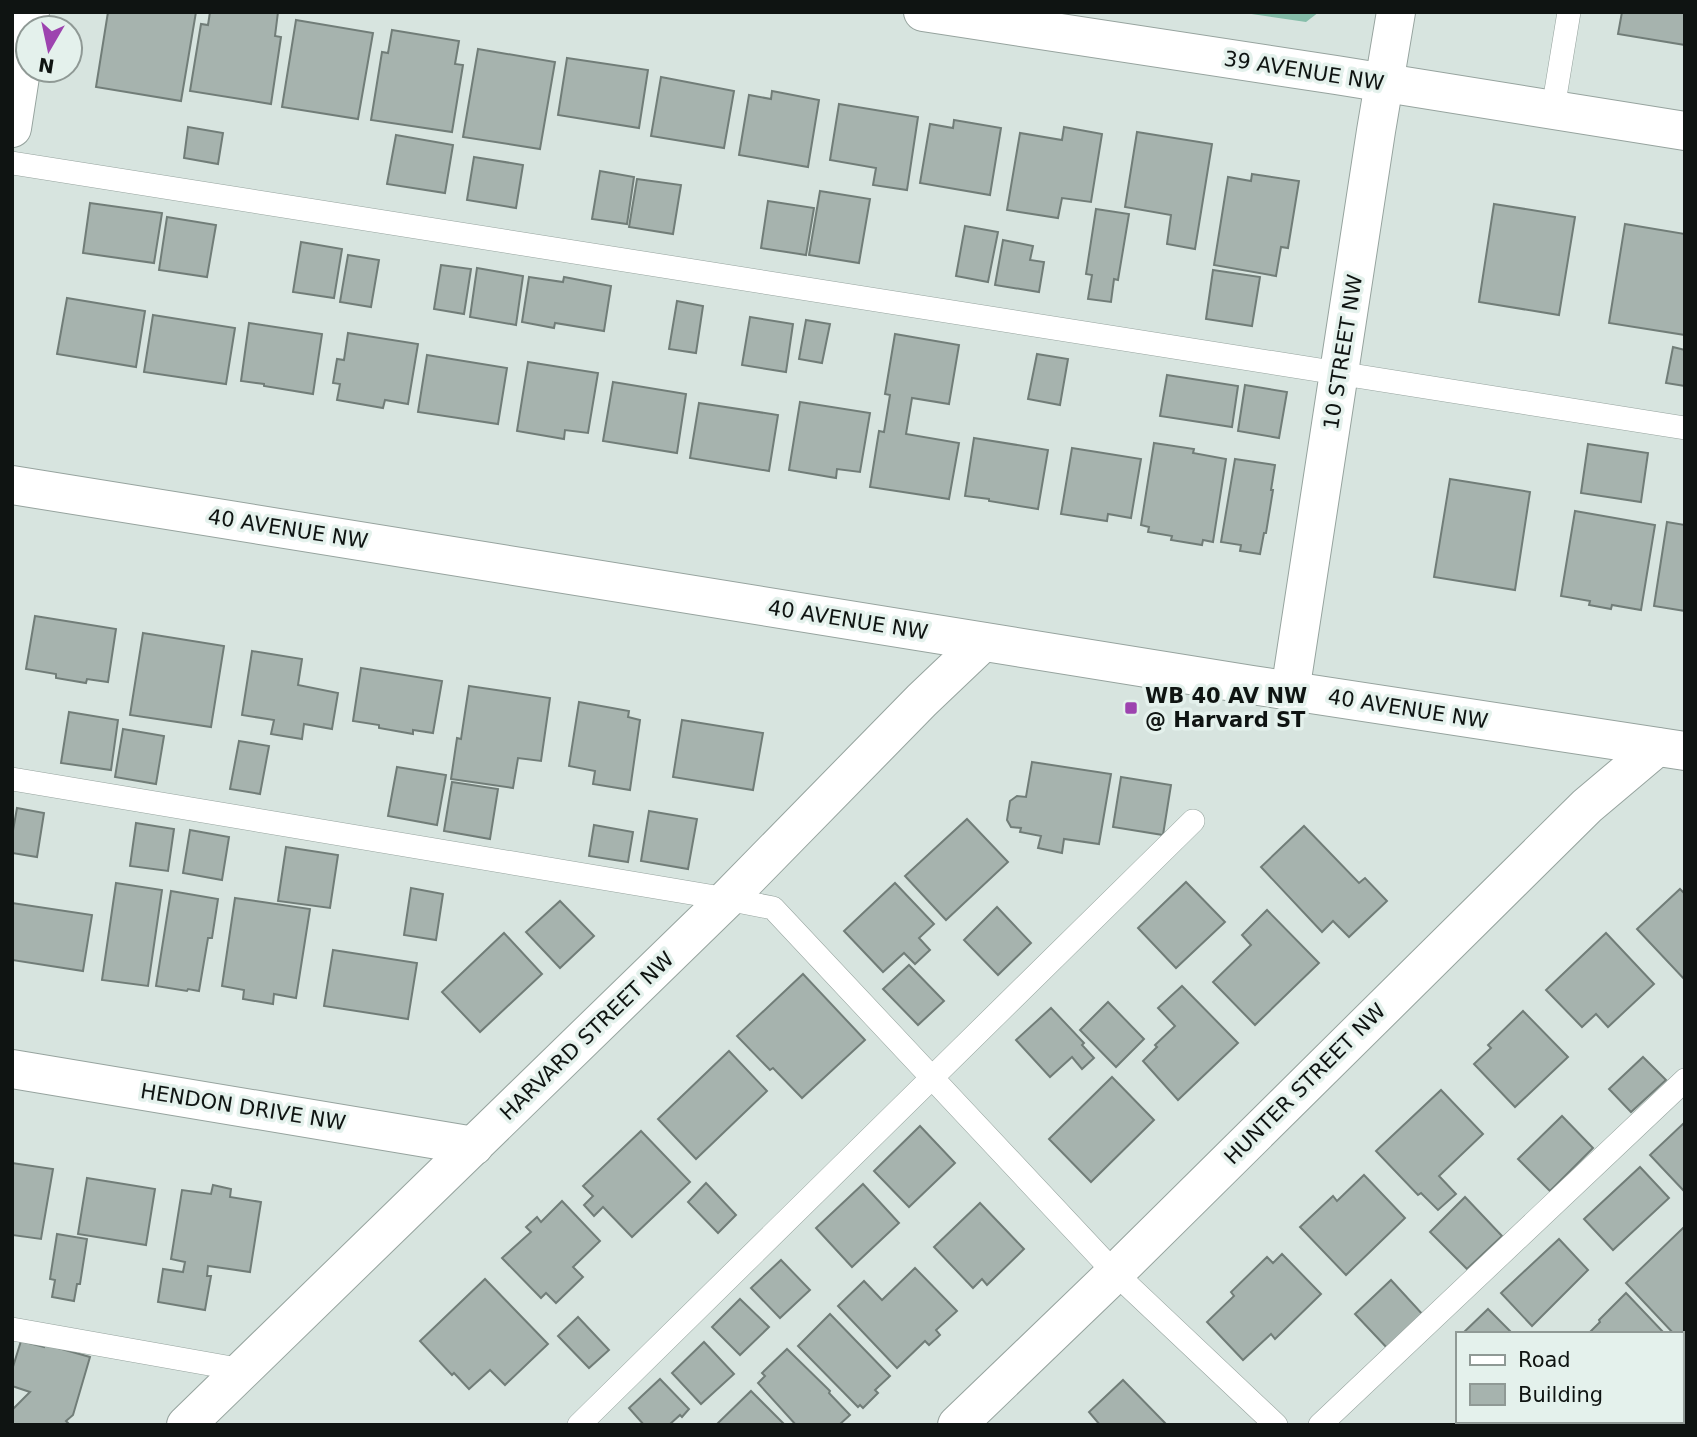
<svg xmlns="http://www.w3.org/2000/svg" width="1697" height="1437" font-family="'DejaVu Sans',sans-serif">
<style>
.green{fill:#86beaa}
.building{fill:#a6b3ae;stroke:#717d78;stroke-width:2}
.lines{fill:none;stroke-linecap:round;stroke-linejoin:round}
.lane-casing{stroke:#96a39e;stroke-width:24}
.street-casing{stroke:#96a39e;stroke-width:40}
.secondary-casing{stroke:#96a39e;stroke-width:40}
.lane{stroke:#fff;stroke-width:23}
.street{stroke:#fff;stroke-width:38}
.secondary{stroke:#fff;stroke-width:38}
.poi-dot{fill:#9d43af;stroke:#e4f1ec;stroke-width:2.5}
.labels{text-anchor:middle;stroke-width:7;stroke-linejoin:round;paint-order:stroke}
.street-label{font-size:21px;fill:#0f1412;stroke:#e4f1ec}
.poi-label{font-size:21px;font-weight:bold;fill:#0f1412;stroke:#e4f1ec;text-anchor:start}
</style>
<rect width="100%" height="100%" fill="#d7e4df"/>
<path class="green" d="M1238,12h81l-13,10z"/>
<g class="building">
<path d="M108,12h88l-15,89 -85,-14z"/>
<path d="M210,12h68l-3,24 6,1 -10,67 -81,-13 11,-67 7,1z"/>
<path d="M1622,12h63v33l-67,-11z"/>
<path d="M296,20l77,13 -15,86 -76,-12z"/>
<path d="M392,30l67,11 -4,23 8,1 -11,67 -81,-12 11,-68 6,1z"/>
<path d="M478,49l77,13 -15,87 -77,-12z"/>
<path d="M567,58l81,12 -9,58 -81,-13z"/>
<path d="M661,77l73,14 -10,57 -73,-12z"/>
<path d="M772,91l47,9 -11,67 -69,-12 10,-60 22,4z"/>
<path d="M839,104l79,13 -11,73 -34,-5 3,-17 -46,-8z"/>
<path d="M954,120l47,8 -11,67 -70,-12 10,-59 23,4z"/>
<path d="M188,127l35,6 -5,31 -34,-6z"/>
<path d="M1064,127l38,7 -11,68 -29,-4 -4,20 -51,-8 13,-77 42,7z"/>
<path d="M1137,132l75,12 -17,105 -28,-5 4,-29 -46,-8z"/>
<path d="M396,135l57,10 -8,48 -58,-9z"/>
<path d="M474,157l49,8 -7,43 -49,-8z"/>
<path d="M600,171l34,6 -7,47 -35,-5z"/>
<path d="M1252,174l47,7 -11,67 -7,-1 -5,29 -62,-11 14,-88 23,4z"/>
<path d="M637,179l44,6 -8,49 -44,-7z"/>
<path d="M820,191l50,8 -11,64 -50,-8z"/>
<path d="M768,201l46,7 -8,47 -45,-7z"/>
<path d="M90,203l72,10 -8,50 -71,-10z"/>
<path d="M1494,204l81,13 -16,98 -80,-13z"/>
<path d="M1096,209l33,5 -11,66 -4,-1 -3,23 -23,-3 4,-24 -6,-1z"/>
<path d="M167,217l49,8 -9,52 -48,-7z"/>
<path d="M1625,224l60,10v101l-76,-12z"/>
<path d="M965,226l33,6 -10,50 -32,-6z"/>
<path d="M1003,240l30,6 -3,14 14,2 -5,30 -44,-7z"/>
<path d="M301,242l41,7 -8,49 -41,-6z"/>
<path d="M348,255l31,5 -8,47 -31,-5z"/>
<path d="M441,265l30,4 -7,45 -30,-5z"/>
<path d="M477,268l46,8 -7,49 -46,-8z"/>
<path d="M1213,270l47,7 -8,49 -46,-7z"/>
<path d="M529,277l34,5 1,-5 47,9 -7,45 -49,-8 -1,5 -32,-6z"/>
<path d="M67,298l78,13 -9,56 -79,-13z"/>
<path d="M677,301l26,5 -7,47 -27,-4z"/>
<path d="M153,315l82,13 -9,56 -82,-12z"/>
<path d="M750,317l43,7 -7,48 -44,-7z"/>
<path d="M806,320l24,4 -8,39 -23,-4z"/>
<path d="M249,323l73,11 -9,60 -49,-8v-2l-23,-3z"/>
<path d="M348,333l70,11 -10,60 -23,-4 -2,8 -46,-8 3,-16 -7,-1 4,-24 7,1z"/>
<path d="M895,334l64,11 -10,59 -37,-6 -6,36 53,9 -10,56 -79,-12 9,-56 5,1 6,-37 -5,-1z"/>
<path d="M1673,347l12,3v36l-19,-3z"/>
<path d="M1037,354l31,5 -8,46 -32,-6z"/>
<path d="M427,355l80,13 -9,56 -80,-12z"/>
<path d="M528,362l70,11 -10,60 -23,-3 -1,9 -47,-8z"/>
<path d="M1167,375l71,11 -6,41 -72,-11z"/>
<path d="M613,382l73,12 -9,59 -74,-12z"/>
<path d="M1245,385l42,7 -8,46 -41,-7z"/>
<path d="M800,402l70,11 -10,59 -23,-3 -1,9 -47,-8z"/>
<path d="M699,403l79,12 -9,56 -79,-13z"/>
<path d="M974,438l74,12 -10,59 -49,-8v-2l-24,-3z"/>
<path d="M1154,443l40,6 -1,4 33,6 -13,83 -10,-2 -1,5 -31,-5 1,-4 -24,-4 1,-5 -8,-2z"/>
<path d="M1588,444l60,9 -7,49 -60,-9z"/>
<path d="M1072,448l69,11 -10,59 -23,-4 -1,7 -46,-7z"/>
<path d="M1235,459l40,6 -4,25h2l-7,43h-2l-4,21 -20,-3 1,-6 -20,-3z"/>
<path d="M1450,479l80,13 -15,98 -81,-13z"/>
<path d="M1575,511l80,14 -14,85 -29,-5 -1,4 -22,-4 1,-4 -29,-5z"/>
<path d="M1667,522l18,3v86l-31,-5z"/>
<path d="M35,616l81,13 -8,53 -21,-3 -1,4 -30,-5v-4l-30,-5z"/>
<path d="M143,633l81,13 -13,81 -81,-12z"/>
<path d="M252,651l50,8 -4,26 40,8 -6,36 -28,-5 -2,15 -25,-4 -6,-1 3,-14 -32,-5z"/>
<path d="M361,668l81,13 -9,52 -20,-3v4l-34,-6v-3l-26,-4z"/>
<path d="M469,686l81,12 -9,63 -23,-3 -5,30 -62,-9 6,-41 4,1z"/>
<path d="M579,702l50,9 -1,6 12,3 -10,70 -37,-6 2,-13 -26,-5z"/>
<path d="M69,712l49,8 -7,50 -50,-7z"/>
<path d="M682,720l81,13 -10,57 -80,-13z"/>
<path d="M123,729l41,7 -8,48 -41,-7z"/>
<path d="M239,741l30,5 -9,48 -30,-5z"/>
<path d="M1032,762l79,12 -12,70 -35,-5 -2,14 -24,-5 3,-12 -21,-4 1,-4 -10,-1 -4,-7 3,-19 7,-5 9,1z"/>
<path d="M397,767l49,8 -9,50 -49,-9z"/>
<path d="M1121,777l50,8 -8,50 -50,-8z"/>
<path d="M452,782l46,7 -8,50 -46,-8z"/>
<path d="M17,808l27,5 -7,44 -25,-4v-17z"/>
<path d="M649,811l48,8 -9,50 -47,-8z"/>
<path d="M967,819l41,43 -62,58 -41,-44z"/>
<path d="M136,823l38,6 -6,42 -38,-5z"/>
<path d="M594,825l39,7 -5,30 -39,-6z"/>
<path d="M1304,826l55,57 6,-5 22,23 -38,36 -16,-16 -11,11 -61,-65z"/>
<path d="M190,830l39,7 -7,43 -39,-7z"/>
<path d="M286,847l52,8 -8,53 -52,-7z"/>
<path d="M1186,882l39,40 -49,46 -38,-40z"/>
<path d="M116,883l46,7 -14,96 -46,-6z"/>
<path d="M895,883l39,41 -15,14 11,12 -15,14 -11,-11 -21,19 -39,-41z"/>
<path d="M411,888l32,6 -7,46 -32,-5z"/>
<path d="M1680,889l5,5v86l-48,-51z"/>
<path d="M171,891l47,8 -6,39h-4l-9,53 -11,-2 -1,2 -31,-5z"/>
<path d="M235,898l75,11 -14,89 -22,-4 -1,10 -30,-5 1,-9 -22,-4z"/>
<path d="M560,901l34,35 -34,32 -34,-36z"/>
<path d="M12,903l80,12 -9,56 -71,-11z"/>
<path d="M997,907l34,36 -33,32 -34,-35z"/>
<path d="M1267,910l52,53 -64,62 -42,-43 38,-37 -9,-10z"/>
<path d="M504,933l38,41 -62,58 -38,-40z"/>
<path d="M1606,933l48,51 -46,43 -12,-13 -14,13 -36,-37z"/>
<path d="M333,950l84,13 -9,56 -84,-13z"/>
<path d="M909,965l35,36 -26,24 -35,-36z"/>
<path d="M803,974l62,66 -63,58 -29,-30 -3,2 -33,-34z"/>
<path d="M1182,986l56,57 -60,57 -35,-39 14,-14 -2,-2 20,-19 -17,-18z"/>
<path d="M1108,1002l36,37 -28,28 -36,-37z"/>
<path d="M1051,1008l33,35 -2,2 12,13 -12,11 -10,-12 -22,20 -34,-37z"/>
<path d="M1523,1011l45,46 -53,50 -41,-43 17,-16 -3,-3z"/>
<path d="M729,1051l38,40 -71,68 -38,-40z"/>
<path d="M1643,1057l23,23 -35,32 -22,-23z"/>
<path d="M1112,1077l42,43 -63,62 -42,-43z"/>
<path d="M1441,1090l42,44 -44,42 17,18 -18,16 -17,-17 -3,2 -42,-44z"/>
<path d="M1562,1116l31,32 -43,43 -32,-32z"/>
<path d="M1685,1122v66l-2,2 -33,-35z"/>
<path d="M920,1126l35,37 -46,44 -35,-36z"/>
<path d="M641,1131l49,51 -58,55 -29,-30 -9,9 -10,-11 9,-9 -10,-10z"/>
<path d="M12,1163l41,6 -12,70 -29,-4z"/>
<path d="M1640,1167l29,31 -56,52 -29,-31z"/>
<path d="M1364,1175l41,43 -59,57 -46,-48 33,-31 4,5z"/>
<path d="M87,1178l68,11 -9,56 -68,-11z"/>
<path d="M706,1183l30,32 -18,18 -30,-31z"/>
<path d="M863,1184l36,39 -47,44 -36,-39z"/>
<path d="M213,1185l18,4 -1,8 31,5 -11,70 -42,-6 -1,10h4l-6,34 -47,-8 5,-33 20,3 2,-10 -14,-3 11,-69 29,4z"/>
<path d="M1465,1197l37,39 -35,33 -37,-37z"/>
<path d="M562,1201l38,40 -27,26 10,10 -27,26 -10,-10 -5,5 -39,-40 29,-26 -5,-5 11,-10 4,5z"/>
<path d="M980,1203l44,46 -37,36 -5,-6 -9,9 -39,-41z"/>
<path d="M1685,1226v109l-4,3v-4h-7l-48,-51z"/>
<path d="M57,1234l30,5 -7,45h-3l-3,17 -22,-4 3,-17 -5,-1z"/>
<path d="M1559,1239l29,31 -56,56 -31,-33z"/>
<path d="M1282,1254l39,40 -46,45 -4,-5 -28,26 -36,-38 27,-26 -3,-4 36,-35 6,6z"/>
<path d="M781,1260l29,30 -30,28 -29,-30z"/>
<path d="M915,1268l42,43 -21,19 4,5 -11,10 -4,-4 -28,27 -59,-62 26,-25 18,19z"/>
<path d="M485,1279l63,65 -43,41 -15,-15 -21,19 -15,-16 -2,2 -32,-34z"/>
<path d="M1391,1280l33,36 -35,34 -34,-36z"/>
<path d="M1626,1293l39,41h-77l12,-12 -1,-2z"/>
<path d="M740,1299l29,28 -29,28 -28,-28z"/>
<path d="M1488,1309l22,22 -3,3h-45z"/>
<path d="M830,1314l60,62 -15,14 3,3 -15,15 -3,-3 -2,2 -60,-61z"/>
<path d="M578,1317l31,33 -20,18 -31,-32z"/>
<path d="M21,1341l23,6v-3l46,13 -17,58 -7,6 4,4h-58v-15l18,-18 -18,-6v-16z"/>
<path d="M704,1342l30,32 -33,30 -29,-31z"/>
<path d="M787,1349l43,42 -1,2 21,22 -11,10h-43l-38,-42 7,-7 -3,-3z"/>
<path d="M660,1379l29,30 -7,8 -2,-2 -11,10h-25l-15,-17z"/>
<path d="M1123,1380l44,45h-67l-11,-13z"/>
<path d="M751,1391l34,34h-67l-1,-1z"/>
<path d="M1510,1421h61l3,4h-68z"/>
</g>
<g class="lines">
<defs>
<g id="lane">
<path d="M1553,109l16,-97"/>
<path d="M12,163l1673,265"/>
<path d="M12,779l715,120 46,9 342,365 161,152"/>
<path d="M12,1329l231,41"/>
<path d="M579,1425l614,-604"/>
<path d="M1320,1425l365,-345"/>
</g>
<g id="street">
<path d="M923,12l413,63 349,56"/>
<path d="M12,128l18,-116"/>
<path d="M1290,692l86,-561 20,-119"/>
<path d="M12,1069l462,77"/>
<path d="M186,1425l541,-526 195,-199 61,-58"/>
<path d="M957,1425l158,-152 472,-467 70,-59"/>
</g>
<path id="secondary" d="M12,485l1240,200 433,66"/>
</defs>
<use href="#lane" class="lane-casing"/>
<use href="#street" class="street-casing"/>
<use href="#secondary" class="secondary-casing"/>
<use href="#lane" class="lane"/>
<use href="#street" class="street"/>
<use href="#secondary" class="secondary"/>
</g>
<rect class="poi-dot" x="1124" y="701" width="14" height="14" rx="3.5"/>
<g class="labels">
<g class="street-label">
<text transform="translate(1304 71) rotate(9)" y="7">39 AVENUE NW</text>
<text transform="translate(1343 352) rotate(-81)" y="7">10 STREET NW</text>
<text transform="translate(288 529) rotate(9)" y="7">40 AVENUE NW</text>
<text transform="translate(848 620) rotate(9)" y="7">40 AVENUE NW</text>
<text transform="translate(1408 709) rotate(9)" y="7">40 AVENUE NW</text>
<text transform="translate(587 1036) rotate(-44)" y="7">HARVARD STREET NW</text>
<text transform="translate(1305 1084) rotate(-45)" y="7">HUNTER STREET NW</text>
<text transform="translate(243 1107) rotate(9)" y="7">HENDON DRIVE NW</text>
</g>
<g class="poi-label">
<text x="1145" y="703">WB 40 AV NW<tspan x="1145" dy="24">@ Harvard ST</tspan></text>
</g>
</g>
<rect width="1697" height="1437" fill="none" stroke="#0f1412" stroke-width="28"/>
<rect x="1456" y="1332" width="228" height="91" fill="#e4f1ec" stroke="#8f9995" stroke-width="2"/>
<rect x="1470" y="1355" width="35" height="10" fill="#ffffff" stroke="#8f9995" stroke-width="2"/>
<text x="1518" y="1367" font-size="21" fill="#0f1412">Road</text>
<rect x="1470" y="1384" width="35" height="21" fill="#a6b3ae" stroke="#8f9995" stroke-width="2"/>
<text x="1518" y="1402" font-size="21" fill="#0f1412">Building</text>
<g transform="translate(49 49) rotate(189)"><circle r="33" fill="#e4f1ec" stroke="#8f9995" stroke-width="2"/>
<path d="M0-5L12 26L0 18L-12 26Z" fill="#9d43af"/>
<text y="-10" font-size="19" font-weight="bold" text-anchor="middle" fill="#0f1412">N</text>
</g>
</svg>
